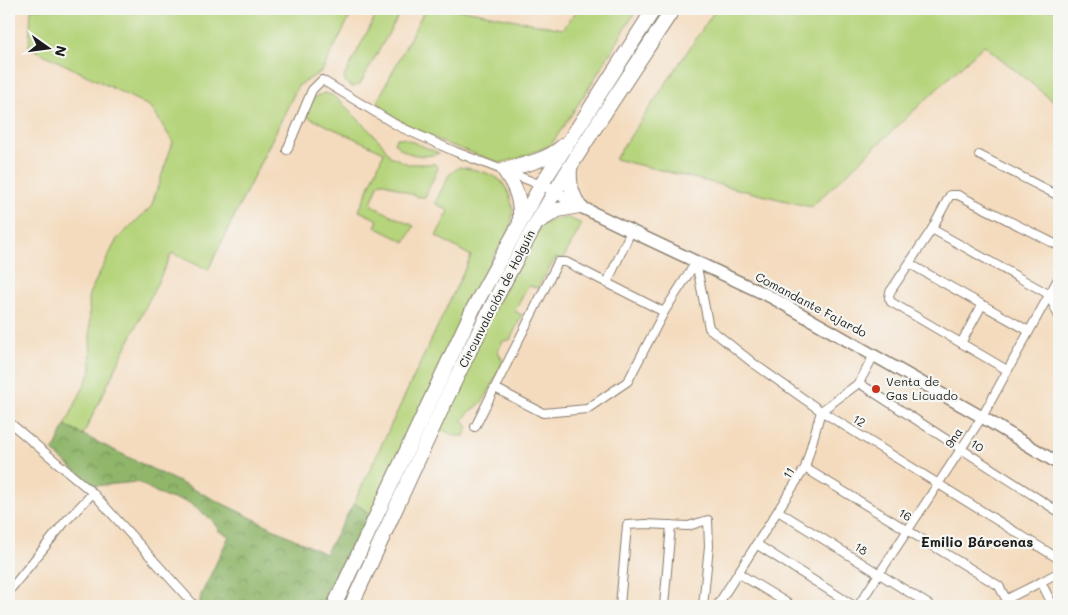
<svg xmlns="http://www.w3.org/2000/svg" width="1068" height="615" font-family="Mali,sans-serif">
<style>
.grass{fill:#b6d47b;stroke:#69784c}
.forest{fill:url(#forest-crowns);stroke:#566944}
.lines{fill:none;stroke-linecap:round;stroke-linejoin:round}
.street-casing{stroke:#887c6d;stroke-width:10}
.secondary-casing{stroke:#887c6d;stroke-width:14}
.highway-casing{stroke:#887c6d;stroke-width:16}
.street{stroke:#fff;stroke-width:8}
.secondary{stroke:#fff;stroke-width:11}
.highway{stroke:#fff;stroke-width:14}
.poi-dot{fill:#c8321e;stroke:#f6f6f2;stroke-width:2}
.labels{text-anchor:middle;stroke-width:4.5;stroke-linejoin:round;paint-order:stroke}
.street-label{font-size:12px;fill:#1c1c1c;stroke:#f6f6f2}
.poi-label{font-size:12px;fill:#1c1c1c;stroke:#f6f6f2;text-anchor:start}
.neighbourhood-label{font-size:14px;font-weight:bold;fill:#1c1c1c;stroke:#f6f6f2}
</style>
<defs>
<pattern id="forest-crowns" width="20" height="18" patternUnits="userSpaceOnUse" patternTransform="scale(1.25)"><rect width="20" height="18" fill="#90b66b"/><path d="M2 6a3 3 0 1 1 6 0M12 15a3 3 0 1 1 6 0" fill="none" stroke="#759357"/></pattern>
</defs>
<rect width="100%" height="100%" fill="#f6f6f2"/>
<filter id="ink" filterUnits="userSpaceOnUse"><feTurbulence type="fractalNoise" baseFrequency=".02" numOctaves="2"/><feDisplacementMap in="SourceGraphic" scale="10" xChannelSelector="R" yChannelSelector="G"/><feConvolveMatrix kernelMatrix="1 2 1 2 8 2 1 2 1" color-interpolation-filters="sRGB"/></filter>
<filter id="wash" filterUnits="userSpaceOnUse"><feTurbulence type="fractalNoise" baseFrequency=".0096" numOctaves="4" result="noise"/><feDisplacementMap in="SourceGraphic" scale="20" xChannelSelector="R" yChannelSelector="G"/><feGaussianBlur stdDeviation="1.12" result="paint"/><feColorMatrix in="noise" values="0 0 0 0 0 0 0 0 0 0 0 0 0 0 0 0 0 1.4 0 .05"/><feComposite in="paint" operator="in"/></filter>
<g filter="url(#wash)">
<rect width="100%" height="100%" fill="#f4dbbe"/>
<g class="grass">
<path d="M31,9h323l-32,62 -24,15 -90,184 -36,-17 -89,182 -18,-9 26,-55 -2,-77 28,-55 34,-32 22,-65 -22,-35 -122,-60z"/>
<path d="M379,9h14l7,4 -40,71 -7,3 -7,-4 -2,-6z"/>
<path d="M425,9h34l104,20 15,-20h59l-50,82 -36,54 -29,12 -21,6 -57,-20 -38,-19 -23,-14 -5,-10z"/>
<path d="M716,9h343v97l-75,-61 -173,162 -196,-48z"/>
<path d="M324,93l8,2 9,7 40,40 9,14 18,8h27l3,4 -13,29h-7l-35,-15 -4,1 -8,20 3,4 40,19 -9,16 -30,-15 3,-7 -19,-9 25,-59 -76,-35 -1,-6 6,-13z"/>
<path d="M397,138h6l36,15c-14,6 -37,2 -45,-11z"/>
<path d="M459,167c10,1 33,6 41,13 11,11 15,29 11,44 -3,12 -13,24 -19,35l-120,256 -18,-12 117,-247 -35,-20 13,-25 -14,-8 14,-28z"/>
<path d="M542,193l2,1 -53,98 -147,314h-3l116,-253z"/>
<path d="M568,218l14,6 -19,35 -7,-1 -19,30 -9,-2 -13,25 7,4 -12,25 -7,1 -5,10 5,11c-7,13 -12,29 -21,40 -8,9 -13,7 -19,19l5,6 -4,9h-8l-19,-8 77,-159 28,-44 13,-6z"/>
</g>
<path class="forest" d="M65,426l260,128 29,-51 18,12 -45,91h-128l2,-11 28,-59 -10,-5 -7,-11 -24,-18 -23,-5 -27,-15 -45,4 -40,-34z"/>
</g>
<g filter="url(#ink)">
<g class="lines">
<defs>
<g id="street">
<path d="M287,150l25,-60 10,-10 76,46 58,26 85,33"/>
<path d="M979,155l80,41"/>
<path d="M932,229l127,71"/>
<path d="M696,262l13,66 44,35 68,48 238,148"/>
<path d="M910,264l119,67"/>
<path d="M607,283l24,-52"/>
<path d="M1049,295l10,22"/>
<path d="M961,343l21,-38"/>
<path d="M1007,370l-116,-68 -2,-4 1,-6 42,-63 18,-34h8l101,51"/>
<path d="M859,383l200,129"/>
<path d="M495,388l48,25 44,-4 41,-28 36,-69 32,-50"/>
<path d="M9,422l84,71 102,113"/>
<path d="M475,427l83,-165h8l98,50"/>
<path d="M805,468l194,118 11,20"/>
<path d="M778,511l153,95"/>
<path d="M756,544l98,62"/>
<path d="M738,573l54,33"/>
<path d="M1041,582l12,24"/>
<path d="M9,591l56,-69 28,-29"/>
<path d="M1007,599l34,-17 18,-10"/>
<path d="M620,606l7,-81 19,-1 42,2 20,-6 1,26 -6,60"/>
<path d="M664,606l7,-81"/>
<path d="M717,606l88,-138 16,-57 38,-28 15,-28"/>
<path d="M858,606l124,-189 77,-140"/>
</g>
<path id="secondary" d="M549,188l30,18 52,25 140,66 211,120 77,47"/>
<g id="highway">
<path d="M520,221c1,-21 -4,-34 -16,-51 20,-5 44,-10 60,-25"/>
<path d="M538,222l20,-12 21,-4c-8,-14 -10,-23 -9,-39"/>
<path d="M334,606l140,-299 67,-122 113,-176"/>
<path d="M351,606c60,-129 116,-261 186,-384 42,-73 90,-143 136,-213"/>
</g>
</defs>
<use href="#street" class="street-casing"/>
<use href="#secondary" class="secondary-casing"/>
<use href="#highway" class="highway-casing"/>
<use href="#street" class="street"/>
<use href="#secondary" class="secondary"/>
<use href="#highway" class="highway"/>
</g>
</g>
<circle class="poi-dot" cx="876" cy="389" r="5"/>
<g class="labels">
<g class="street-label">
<text transform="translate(497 299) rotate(-63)" y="4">Circunvalación de Holguín</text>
<text transform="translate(811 305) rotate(28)" y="4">Comandante Fajardo</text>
<text transform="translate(859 421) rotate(32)" y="4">12</text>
<text transform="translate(954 438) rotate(-56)" y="4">9na</text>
<text transform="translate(977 446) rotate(33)" y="4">10</text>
<text transform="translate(789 473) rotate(-57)" y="4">11</text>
<text transform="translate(905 515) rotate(31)" y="4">16</text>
<text transform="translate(861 549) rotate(32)" y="4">18</text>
</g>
<g class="poi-label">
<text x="886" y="386">Venta de<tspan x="886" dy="14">Gas Licuado</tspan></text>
</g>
<g class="neighbourhood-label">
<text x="977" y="547">Emilio Bárcenas</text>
</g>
</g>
<rect width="1068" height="615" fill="none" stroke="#f6f6f2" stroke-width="30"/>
<g transform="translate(48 48) rotate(104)" stroke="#f6f6f2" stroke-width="4" paint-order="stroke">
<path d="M0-4L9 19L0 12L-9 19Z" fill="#1c1c1c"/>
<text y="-8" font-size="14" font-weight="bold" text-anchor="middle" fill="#1c1c1c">N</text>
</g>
</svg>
